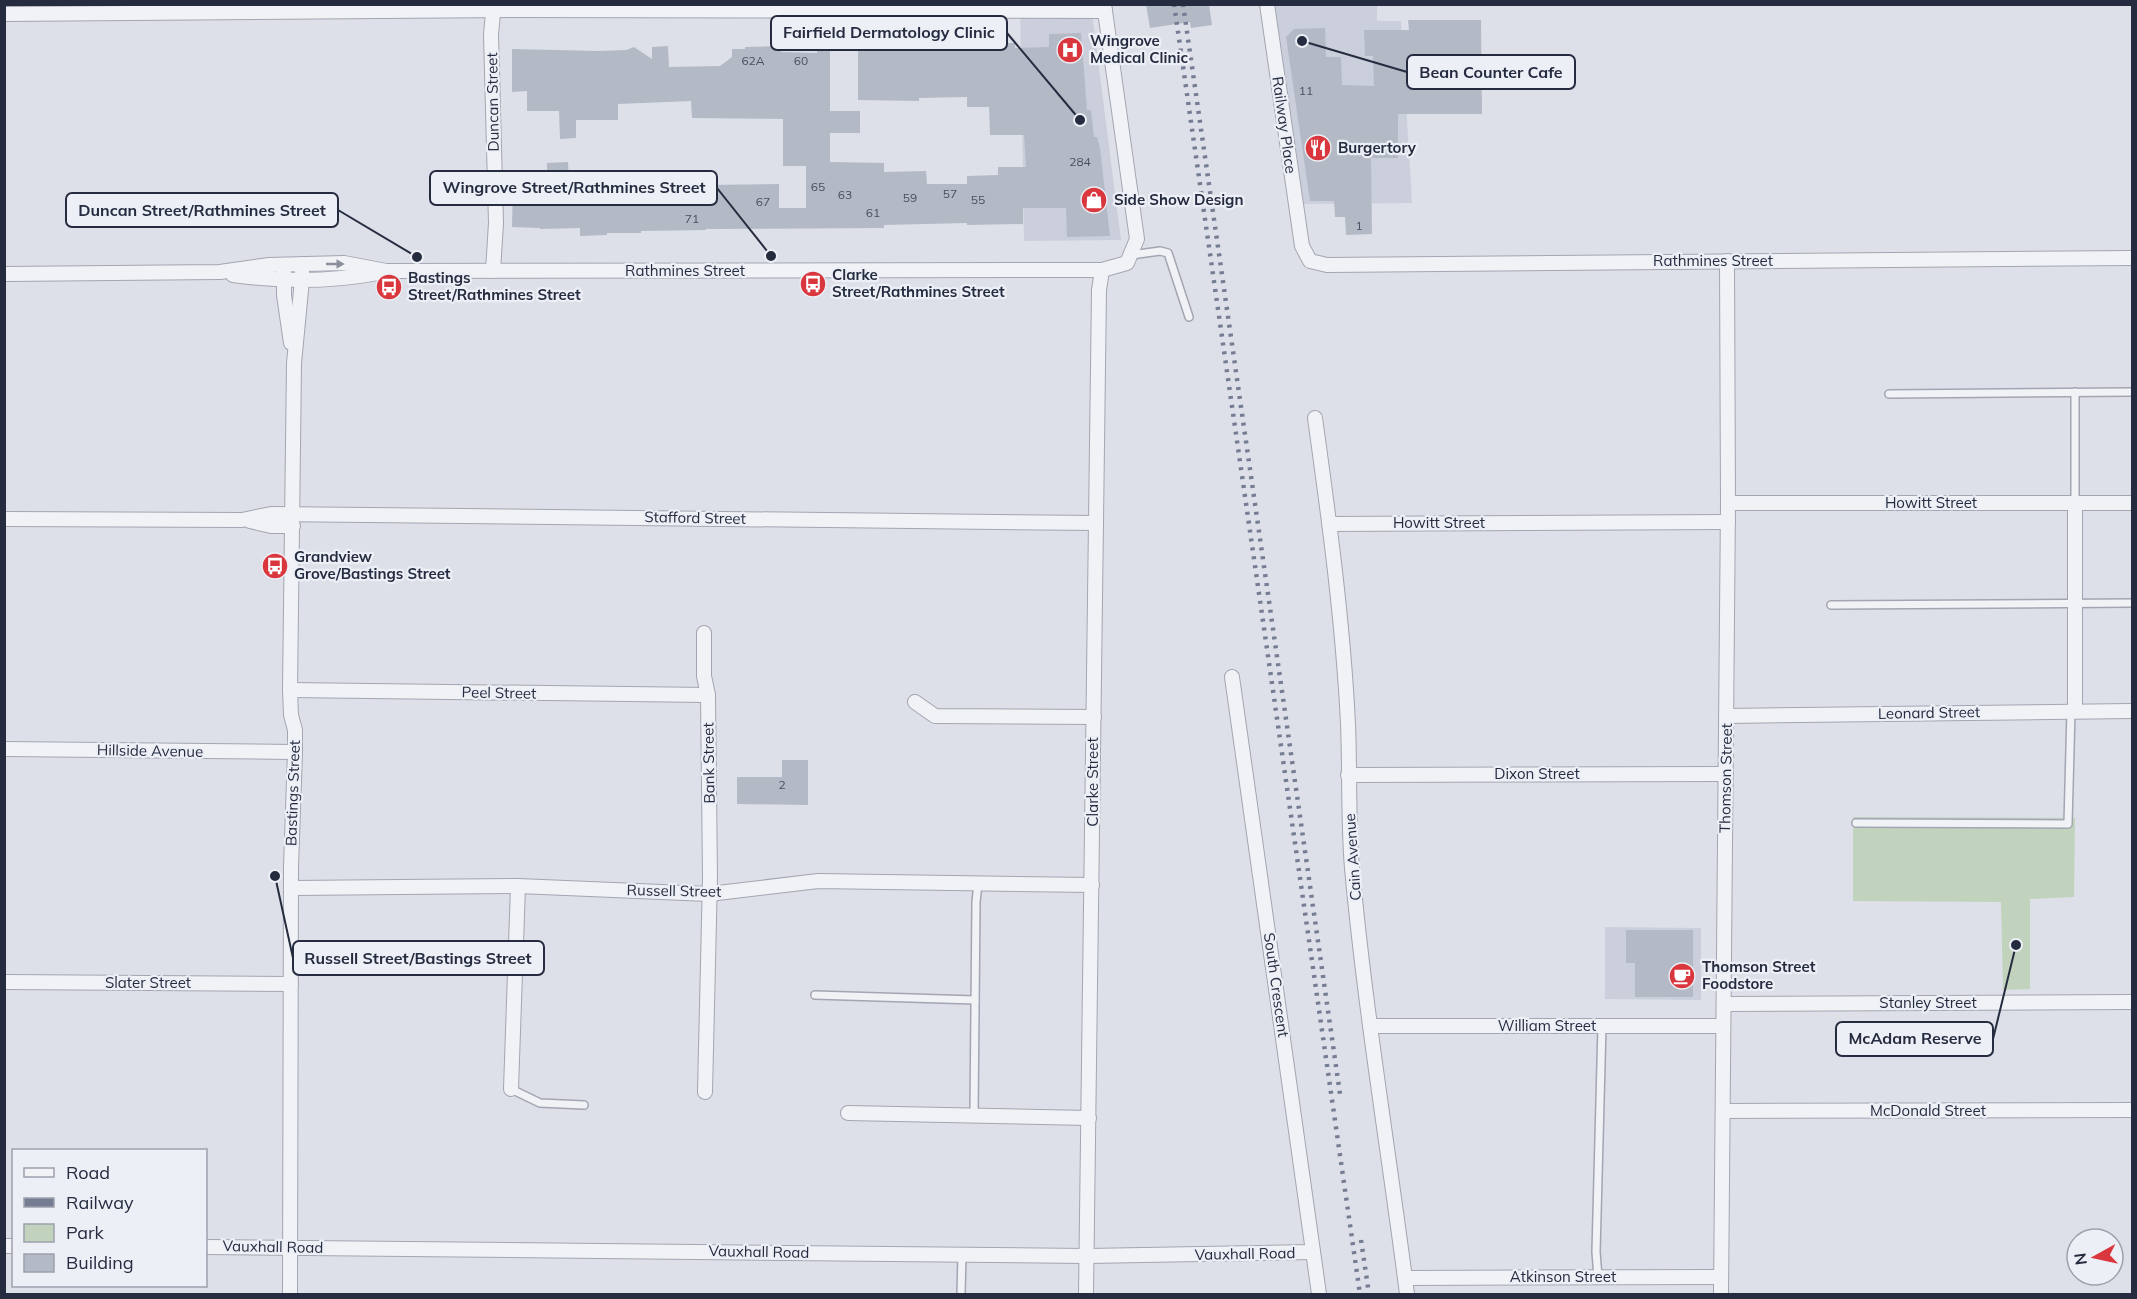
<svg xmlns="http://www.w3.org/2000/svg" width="2137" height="1299" font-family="Mulish,sans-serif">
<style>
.built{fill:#cbcfdb}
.green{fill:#c1d3bd}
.building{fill:#b4b9c6}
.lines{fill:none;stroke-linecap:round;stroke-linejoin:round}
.service-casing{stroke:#a2a6b2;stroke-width:10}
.minor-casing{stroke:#a2a6b2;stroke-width:16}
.service{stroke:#f0f2f6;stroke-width:7}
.minor{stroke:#f0f2f6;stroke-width:14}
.rail{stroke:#757d93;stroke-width:4.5;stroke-dasharray:3 6;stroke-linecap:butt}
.oneway{fill:#8a8f9b}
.labels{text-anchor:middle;stroke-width:4.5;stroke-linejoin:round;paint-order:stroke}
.number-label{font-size:12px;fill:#494f62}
.poi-label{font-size:15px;font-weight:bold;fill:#252c40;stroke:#edeff6;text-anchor:start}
.street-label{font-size:15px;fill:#252c40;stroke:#edeff6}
.leader{fill:none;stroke:#252c40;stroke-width:2}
.callout-dot{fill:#252c40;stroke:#edeff6;stroke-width:2}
.callout{fill:#edeff6;stroke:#252c40;stroke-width:2}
.callout-label{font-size:16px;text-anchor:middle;font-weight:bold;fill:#252c40}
</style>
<rect width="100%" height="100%" fill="#dde0e8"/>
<g class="built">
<path d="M1020,5h71l30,235 -97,1z"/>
<path d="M1275,5h102v16h24l11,182 -108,1z"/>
<path d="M1605,927l96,1v72l-96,-1z"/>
</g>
<path class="green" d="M1853,817l222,1 -1,79 -44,2v90l-27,1 -2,-88 -148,-1z"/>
<g class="building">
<path d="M1146,4h63l3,21 -21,3 -1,-6 -40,6z"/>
<path d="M1408,20h73l1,94h-84v44h-27l1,76 -26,1 -1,-18h-10l-1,-16h-24l-24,-164 8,-8 31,-1 1,29h15l1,28 32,1 -1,-30h-8l-1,-26h45z"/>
<path d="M1081,33l6,77h4l3,27h3l3,11 10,88 -43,1 -1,-29h-43v16l-56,1v-2l-83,2v3l-178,1v1l-65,1v2h-34v2l-27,1v-8l-40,1v-1l-28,-1 1,-46 13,1v-9l21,1v-11l21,-1 1,21 51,-1v-6l21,1v11h37l-1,-12h28v9l74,-1v24h27v-42h-23v-47l-91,-1 -1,-17 -73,3v16h-42v18l-16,1 -1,-28h-32v-20l-15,1v-43l87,2 27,-1 8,-3 18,12v-12l16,-1 1,21 51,-1 12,-9v-8h13v-2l35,-1 1,6 36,1v-3h13v61h30v22h-30v29l54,1v9l42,-1 1,13h40v-8l31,-1v-8h28l-2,-32h-34l-1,-28h-22v-10l-48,1v3l-61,-1v-52l54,1v-3h37l5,1v1h41l-1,-5h21v5l34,-1v-13z"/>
<path d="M782,760h26v45l-71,-1v-27h45z"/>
<path d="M1626,930h67v67h-58v-34h-9z"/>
</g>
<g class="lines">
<defs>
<g id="service">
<path d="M1131,255l29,-4 8,2 21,64"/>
<path d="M2075,392v112"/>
<path d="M1889,394l243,-2"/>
<path d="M1831,605l301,-2"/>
<path d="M1856,823l212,1 3,-113"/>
<path d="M815,995l160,5"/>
<path d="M511,1089l29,14 44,2"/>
<path d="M974,1115l2,-213 2,-18"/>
<path d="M1598,1277l-2,-25 6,-226"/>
<path d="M961,1294l1,-40"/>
</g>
<g id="minor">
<path d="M1267,4l35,242 8,15 17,4 805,-7"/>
<path d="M4,14l508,-4 593,1"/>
<path d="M493,271l3,-48 -5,-189 3,-30"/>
<path d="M284,273v22l7,48"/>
<path d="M4,274l216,-2 49,-7 75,-2 42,8 716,-1 25,-7 10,-24 -33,-235"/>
<path d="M233,275c49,7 97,7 145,-2"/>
<path d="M1315,418c14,101 28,203 33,306 2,48 0,96 4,144 13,143 37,285 55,426"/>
<path d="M1728,503h404"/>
<path d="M4,519l238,1 29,-6 825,9"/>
<path d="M250,521l21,5h22"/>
<path d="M1330,524l398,-2"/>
<path d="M704,633v43l4,19 2,182 -5,215"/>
<path d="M1232,677l87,617"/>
<path d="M290,690l418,5"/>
<path d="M915,702l20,14 159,1"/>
<path d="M2075,711v-207"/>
<path d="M1726,716l406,-5"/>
<path d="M4,749l291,3"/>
<path d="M1348,775l378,-1"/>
<path d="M292,888l226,-2 191,8 109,-13 274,4"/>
<path d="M4,982l287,2"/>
<path d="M1724,1004l408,-2"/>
<path d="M1370,1026h353"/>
<path d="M511,1089l7,-203"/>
<path d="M1723,1111l409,-1"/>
<path d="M848,1113l241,5"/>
<path d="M4,1246h10"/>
<path d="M206,1247l881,9 226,-4"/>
<path d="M1405,1278l316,-1"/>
<path d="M290,1294l1,-427 4,-115v-22l-4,-15 -1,-25 4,-327 8,-83v-16"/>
<path d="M1086,1294l13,-1004 3,-20"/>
<path d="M1721,1294l7,-791 -1,-242"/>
</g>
</defs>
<use href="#service" class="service-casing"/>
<use href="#minor" class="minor-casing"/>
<use href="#service" class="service"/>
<use href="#minor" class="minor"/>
<g class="rail">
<path d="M1174,4l186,1290"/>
<path d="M1183,4l157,1090"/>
<path d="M1361,1240l8,54"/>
</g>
</g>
<defs><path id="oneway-solid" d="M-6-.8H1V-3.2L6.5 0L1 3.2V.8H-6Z" transform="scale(1.5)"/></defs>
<use class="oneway" href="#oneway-solid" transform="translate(335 264)"/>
<defs>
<symbol id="hospital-disc" viewBox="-11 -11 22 22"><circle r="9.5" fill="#d9363d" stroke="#edeff6"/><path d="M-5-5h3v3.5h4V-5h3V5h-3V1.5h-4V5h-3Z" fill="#fff"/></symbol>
<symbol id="restaurant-disc" viewBox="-11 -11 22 22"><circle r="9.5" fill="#d9363d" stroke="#edeff6"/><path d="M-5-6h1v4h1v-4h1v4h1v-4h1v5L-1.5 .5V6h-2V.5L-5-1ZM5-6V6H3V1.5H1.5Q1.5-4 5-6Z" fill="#fff"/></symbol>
<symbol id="shop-disc" viewBox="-11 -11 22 22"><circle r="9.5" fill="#d9363d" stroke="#edeff6"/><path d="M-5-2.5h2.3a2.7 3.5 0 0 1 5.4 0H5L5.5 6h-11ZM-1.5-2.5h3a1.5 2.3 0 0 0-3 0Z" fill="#fff"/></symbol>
<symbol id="bus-disc" viewBox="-11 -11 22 22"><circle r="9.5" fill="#d9363d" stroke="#edeff6"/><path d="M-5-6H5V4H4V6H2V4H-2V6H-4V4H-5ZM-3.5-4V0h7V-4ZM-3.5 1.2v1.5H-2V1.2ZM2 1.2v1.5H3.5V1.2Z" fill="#fff"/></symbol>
<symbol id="cafe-disc" viewBox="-11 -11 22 22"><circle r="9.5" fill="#d9363d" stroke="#edeff6"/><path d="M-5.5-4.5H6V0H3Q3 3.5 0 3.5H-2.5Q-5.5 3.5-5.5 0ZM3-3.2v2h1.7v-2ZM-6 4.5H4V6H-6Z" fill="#fff"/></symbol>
</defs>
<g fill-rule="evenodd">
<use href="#hospital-disc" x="1055" y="35" width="30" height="30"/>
<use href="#restaurant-disc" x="1303" y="133" width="30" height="30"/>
<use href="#shop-disc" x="1079" y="185" width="30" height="30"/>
<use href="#bus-disc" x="798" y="269" width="30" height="30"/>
<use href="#bus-disc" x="374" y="272" width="30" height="30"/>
<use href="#bus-disc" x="260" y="551" width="30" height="30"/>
<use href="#cafe-disc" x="1667" y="961" width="30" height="30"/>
</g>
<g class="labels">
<g class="number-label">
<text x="753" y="65">62A</text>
<text x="801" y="65">60</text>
<text x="1306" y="95">11</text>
<text x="1080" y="166">284</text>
<text x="818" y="191">65</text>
<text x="950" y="198">57</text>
<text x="845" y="199">63</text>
<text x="910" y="202">59</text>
<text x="978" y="204">55</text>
<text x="763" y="206">67</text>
<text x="873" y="217">61</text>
<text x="692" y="223">71</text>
<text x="1359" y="230">1</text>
<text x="782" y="789">2</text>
</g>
<g class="poi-label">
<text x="1090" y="46">Wingrove<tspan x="1090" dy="17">Medical Clinic</tspan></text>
<text x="1338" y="153">Burgertory</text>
<text x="1114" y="205">Side Show Design</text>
<text x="832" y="280">Clarke<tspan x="832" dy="17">Street/Rathmines Street</tspan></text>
<text x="408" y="283">Bastings<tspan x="408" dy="17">Street/Rathmines Street</tspan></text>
<text x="294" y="562">Grandview<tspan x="294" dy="17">Grove/Bastings Street</tspan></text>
<text x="1702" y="972">Thomson Street<tspan x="1702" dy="17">Foodstore</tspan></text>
</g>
<g class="street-label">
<text transform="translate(493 102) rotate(-91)" y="5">Duncan Street</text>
<text transform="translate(1284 125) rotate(82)" y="5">Railway Place</text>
<text x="1713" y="266">Rathmines Street</text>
<text x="685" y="276">Rathmines Street</text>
<text x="1931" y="508">Howitt Street</text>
<text transform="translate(695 518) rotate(1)" y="5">Stafford Street</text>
<text x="1439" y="528">Howitt Street</text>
<text transform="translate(499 693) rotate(1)" y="5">Peel Street</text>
<text transform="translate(1929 713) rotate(-1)" y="5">Leonard Street</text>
<text transform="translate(150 751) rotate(1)" y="5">Hillside Avenue</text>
<text transform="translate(709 763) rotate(-91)" y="5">Bank Street</text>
<text x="1537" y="779">Dixon Street</text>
<text transform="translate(1726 778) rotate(-89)" y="5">Thomson Street</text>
<text transform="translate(1093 782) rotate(-90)" y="5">Clarke Street</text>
<text transform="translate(293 793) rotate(-88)" y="5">Bastings Street</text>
<text transform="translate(1353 857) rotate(-94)" y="5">Cain Avenue</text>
<text transform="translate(674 891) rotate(1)" y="5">Russell Street</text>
<text x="148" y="988">Slater Street</text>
<text transform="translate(1276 985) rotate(82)" y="5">South Crescent</text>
<text x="1928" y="1008">Stanley Street</text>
<text x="1547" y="1031">William Street</text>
<text x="1928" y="1116">McDonald Street</text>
<text transform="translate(273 1247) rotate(1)" y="5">Vauxhall Road</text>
<text transform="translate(759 1252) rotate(1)" y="5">Vauxhall Road</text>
<text transform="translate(1245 1254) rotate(-1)" y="5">Vauxhall Road</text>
<text x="1563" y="1282">Atkinson Street</text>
</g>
</g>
<path class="leader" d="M1080 120L1007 33M1302 41L1407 72M771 256L717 188M417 257L338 210M275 876L293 958M2016 945L1993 1039"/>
<g class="callout-dot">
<circle cx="1080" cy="120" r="6"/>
<circle cx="1302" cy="41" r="6"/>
<circle cx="771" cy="256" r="6"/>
<circle cx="417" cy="257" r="6"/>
<circle cx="275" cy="876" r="6"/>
<circle cx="2016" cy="945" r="6"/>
</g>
<g class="callout">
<rect x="771" y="16" width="236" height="34" rx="6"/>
<rect x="1407" y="55" width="168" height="34" rx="6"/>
<rect x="430" y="171" width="287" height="34" rx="6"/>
<rect x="66" y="193" width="272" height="34" rx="6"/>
<rect x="293" y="941" width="251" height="34" rx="6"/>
<rect x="1836" y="1022" width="157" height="34" rx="6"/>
</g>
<g class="callout-label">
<text x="889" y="38">Fairfield Dermatology Clinic</text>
<text x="1491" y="78">Bean Counter Cafe</text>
<text x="574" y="193">Wingrove Street/Rathmines Street</text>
<text x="202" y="216">Duncan Street/Rathmines Street</text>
<text x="418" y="964">Russell Street/Bastings Street</text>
<text x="1915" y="1044">McAdam Reserve</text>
</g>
<rect width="2137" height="1299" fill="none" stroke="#252c40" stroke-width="12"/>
<rect x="12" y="1149" width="195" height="138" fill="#edeff6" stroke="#9da1ad" stroke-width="1.5"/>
<rect x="24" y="1168" width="30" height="9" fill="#f0f2f6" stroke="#9da1ad" stroke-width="1.5"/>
<text x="66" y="1179" font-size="18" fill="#252c40">Road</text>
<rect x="24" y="1198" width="30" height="9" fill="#757d93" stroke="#9da1ad" stroke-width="1.5"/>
<text x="66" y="1209" font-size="18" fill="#252c40">Railway</text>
<rect x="24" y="1224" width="30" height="18" fill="#c1d3bd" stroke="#9da1ad" stroke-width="1.5"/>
<text x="66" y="1239" font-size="18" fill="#252c40">Park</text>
<rect x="24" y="1254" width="30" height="18" fill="#b4b9c6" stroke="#9da1ad" stroke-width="1.5"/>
<text x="66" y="1269" font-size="18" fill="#252c40">Building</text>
<g transform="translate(2095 1257) rotate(262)"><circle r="28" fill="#edeff6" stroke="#9da1ad" stroke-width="1.5"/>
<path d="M0-4.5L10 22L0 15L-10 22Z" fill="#d9363d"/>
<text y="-9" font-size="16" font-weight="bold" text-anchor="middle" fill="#252c40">N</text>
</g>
</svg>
